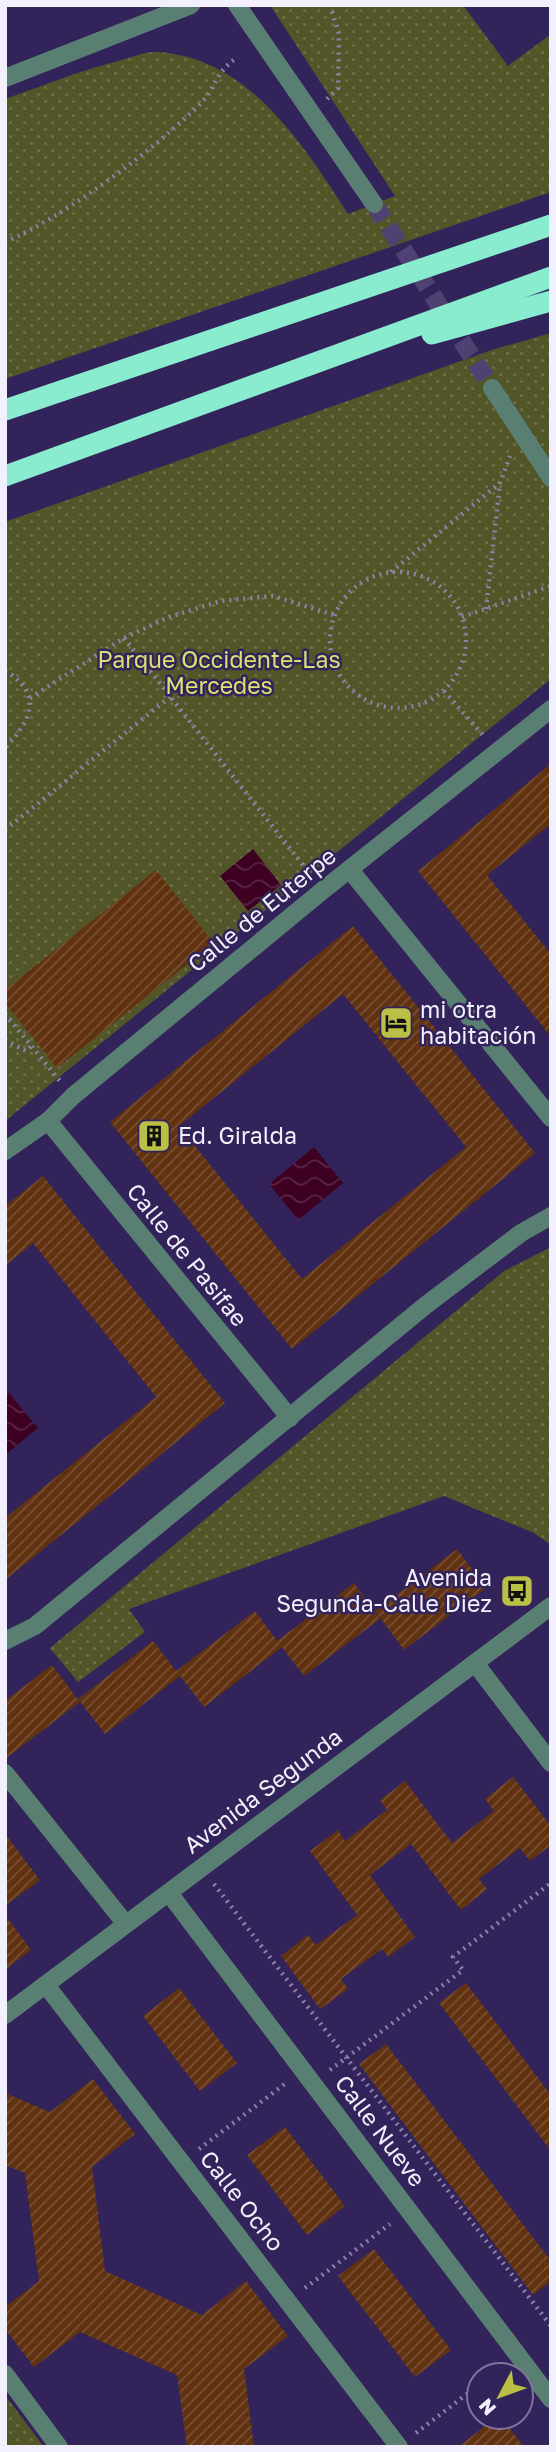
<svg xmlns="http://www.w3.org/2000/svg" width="556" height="2452" font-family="'Golos Text',sans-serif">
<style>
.park{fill:url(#park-dots)}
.water{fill:url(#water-waves)}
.building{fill:url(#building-hatch);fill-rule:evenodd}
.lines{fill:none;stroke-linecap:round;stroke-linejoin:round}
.minor-tunnel{stroke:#4f4273;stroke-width:18;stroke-dasharray:18 9;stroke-linecap:butt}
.path{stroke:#8b82a6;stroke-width:4.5;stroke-dasharray:2 5;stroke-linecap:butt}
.minor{stroke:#597e72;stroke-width:18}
.highway{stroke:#8aeccf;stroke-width:21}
.labels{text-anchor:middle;stroke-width:5;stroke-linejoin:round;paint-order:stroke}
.park-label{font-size:23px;fill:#d9e074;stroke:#32235a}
.street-label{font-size:23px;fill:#f2f0fe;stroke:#32235a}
.poi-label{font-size:23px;fill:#f2f0fe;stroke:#32235a;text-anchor:start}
</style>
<defs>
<pattern id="park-dots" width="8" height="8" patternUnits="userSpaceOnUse" patternTransform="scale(1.75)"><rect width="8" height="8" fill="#525528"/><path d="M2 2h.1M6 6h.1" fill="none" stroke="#6b6e48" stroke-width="1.8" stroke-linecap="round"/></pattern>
<pattern id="water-waves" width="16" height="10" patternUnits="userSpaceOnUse" patternTransform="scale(1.75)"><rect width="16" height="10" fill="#3d0022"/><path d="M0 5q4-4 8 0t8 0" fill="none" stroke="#5a2643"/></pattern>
<pattern id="building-hatch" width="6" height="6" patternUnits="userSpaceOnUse" patternTransform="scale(1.75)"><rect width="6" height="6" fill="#613210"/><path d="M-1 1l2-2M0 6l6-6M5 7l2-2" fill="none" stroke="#785034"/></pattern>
</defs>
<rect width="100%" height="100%" fill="#32235a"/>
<g class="park">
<path d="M270,5h193l45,61 43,-32v158l-546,187v-280c39,-14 77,-29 117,-39 10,-3 22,-8 32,-8 92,2 150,93 194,162l47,-18z"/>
<path d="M551,333v346l-546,442v-599l487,-172z"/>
<path d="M551,1247v298l-17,-12 -90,-37 -315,113 16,23 -67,50 -28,-34 454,-377z"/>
<path d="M5,2395l39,52h-39z"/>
</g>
<g class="water">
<path d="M253,849l28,36 -33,26 -28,-35z"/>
<path d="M314,1147l29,36 -45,37 -29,-36z"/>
<path d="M9,1393l29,35 -33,27v-59z"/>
</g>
<g class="building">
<path d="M551,764v60l-64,51 64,79v83l-133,-166z"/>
<path d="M156,870l58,73 -157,125 -52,-65v-13z"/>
<path d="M353,926l182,227 -243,196 -182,-227zM343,994l123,153 -164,132 -123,-153z"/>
<path d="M43,1176l182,227 -220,177v-62l151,-121 -123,-154 -28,23v-60z"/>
<path d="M457,1549l29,39 -82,62 -29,-39z"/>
<path d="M354,1583l26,36 -76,57 -27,-35z"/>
<path d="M255,1611l27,36 -78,60 -24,-31 -75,58 -27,-35 75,-58 23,30z"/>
<path d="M52,1665l28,37 -75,57v-58z"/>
<path d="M513,1777l38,49v19l-21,16 -10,-13 -41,31 8,10 -26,21 -50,-66 -41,31 45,62 -27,20 -6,-8 -41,30 7,10 -28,20 -39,-53 27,-21 8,10 41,-30 -47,-64 28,-21 7,11 42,-31 -7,-10 25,-19 47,62 42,-32 -9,-12z"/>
<path d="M5,1834l35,46 -35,26z"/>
<path d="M5,1915l26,35 -26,20z"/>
<path d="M466,1983l85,112v56l-112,-148z"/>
<path d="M179,1988l58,75 -37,28 -57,-75z"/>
<path d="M386,2044l165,217v20l-18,14 -174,-231z"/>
<path d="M93,2079l42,55 -43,33 13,104 97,44 44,-34 42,55 -44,33 10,78h-67l-10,-72 -97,-43 -46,35 -29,-38v-22l34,-26 -14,-108 -20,-8v-72l45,19z"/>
<path d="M285,2127l60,79 -38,29 -60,-80z"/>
<path d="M374,2249l77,101 -36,27 -77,-101z"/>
<path d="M497,2417h4l23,30h-66z"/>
</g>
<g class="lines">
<path class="minor-tunnel" d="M374,204l118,184"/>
<g class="path">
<path d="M327,99l11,-11 1,-54 -9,-29"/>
<path d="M5,242c58,-24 153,-95 197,-140 16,-17 11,-28 36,-45"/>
<path d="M391,572l109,-89"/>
<circle cx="398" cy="640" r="68"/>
<path d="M486,609l14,-126 10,-27"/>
<path d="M462,617l89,-31"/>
<path d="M124,638l186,236"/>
<path d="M5,671c39,22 26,50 0,77"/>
<path d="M444,691l39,44"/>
<path d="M30,698l94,-60 45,-21 52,-16 52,-5 61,19"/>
<path d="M5,830l166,-134"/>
<path d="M5,1014l55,67"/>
<path d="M5,1040l21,11 5,-5"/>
<path d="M214,1884l337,442"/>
<path d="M330,2070l133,-100 -10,-13 98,-74"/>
<path d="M199,2149l87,-66"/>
<path d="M305,2288l85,-64"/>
<path d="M492,2375l10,-8"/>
<path d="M416,2433l63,-48"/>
</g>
<g class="minor">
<path d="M237,5l137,199"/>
<path d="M5,78l186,-73"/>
<path d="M492,388l59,90"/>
<path d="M350,870l201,248"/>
<path d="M48,1121l242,297"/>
<path d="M5,1151l43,-30 25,-25 249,-205 229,-182"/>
<path d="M5,1641l30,-15 391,-321 95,-72 30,-17"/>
<path d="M475,1663l76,100"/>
<path d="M5,1773l120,150"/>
<path d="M169,1893l382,506"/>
<path d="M46,1985l353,462"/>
<path d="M5,2015l546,-409"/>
<path d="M5,2374l54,73"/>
</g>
<g class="highway">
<path d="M432,334l119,-33"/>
<path d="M5,410l546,-185"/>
<path d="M5,476l546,-199"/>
</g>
</g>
<defs>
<symbol id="hotel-square" viewBox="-11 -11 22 22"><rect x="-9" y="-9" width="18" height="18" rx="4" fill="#bac046" stroke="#32235a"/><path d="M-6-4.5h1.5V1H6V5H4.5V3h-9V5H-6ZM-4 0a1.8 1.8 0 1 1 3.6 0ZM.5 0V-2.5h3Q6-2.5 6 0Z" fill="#111"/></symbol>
<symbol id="building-square" viewBox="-11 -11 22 22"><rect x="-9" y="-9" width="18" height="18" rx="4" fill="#bac046" stroke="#32235a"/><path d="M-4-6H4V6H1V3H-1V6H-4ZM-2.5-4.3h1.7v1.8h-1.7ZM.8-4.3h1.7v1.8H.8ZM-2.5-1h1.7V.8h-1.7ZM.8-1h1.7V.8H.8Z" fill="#111"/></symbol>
<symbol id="bus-square" viewBox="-11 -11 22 22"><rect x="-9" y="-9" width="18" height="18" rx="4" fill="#bac046" stroke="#32235a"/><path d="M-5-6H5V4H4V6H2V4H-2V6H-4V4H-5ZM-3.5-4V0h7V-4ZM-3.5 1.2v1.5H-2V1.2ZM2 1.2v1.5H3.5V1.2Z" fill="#111"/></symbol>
</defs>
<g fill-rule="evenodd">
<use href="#hotel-square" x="377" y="1004" width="38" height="38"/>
<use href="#building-square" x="135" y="1117" width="38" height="38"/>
<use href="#bus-square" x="498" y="1572" width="38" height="38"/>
</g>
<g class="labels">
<g class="park-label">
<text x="219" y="668">Parque Occidente-Las<tspan x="219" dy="26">Mercedes</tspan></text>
</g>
<g class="street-label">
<text transform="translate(262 910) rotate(-39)" y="8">Calle de Euterpe</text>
<text transform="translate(187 1255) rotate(51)" y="8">Calle de Pasifae</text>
<text transform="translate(263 1791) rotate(-37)" y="8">Avenida Segunda</text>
<text transform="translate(380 2131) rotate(53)" y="8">Calle Nueve</text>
<text transform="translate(242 2201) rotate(52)" y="8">Calle Ocho</text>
</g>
<g class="poi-label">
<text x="420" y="1018">mi otra<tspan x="420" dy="26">habitación</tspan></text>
<text x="178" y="1144">Ed. Giralda</text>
<text x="492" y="1586" text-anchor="end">Avenida<tspan x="492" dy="26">Segunda-Calle Diez</tspan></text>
</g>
</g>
<rect width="556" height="2452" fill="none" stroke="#f2f0fe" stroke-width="14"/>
<g transform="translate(500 2396) rotate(229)"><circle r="33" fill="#32235a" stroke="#7f759c" stroke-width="2"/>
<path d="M0-5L12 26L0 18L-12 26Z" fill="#bac046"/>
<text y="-10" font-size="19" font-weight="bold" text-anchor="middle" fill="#f2f0fe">N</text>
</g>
</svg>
